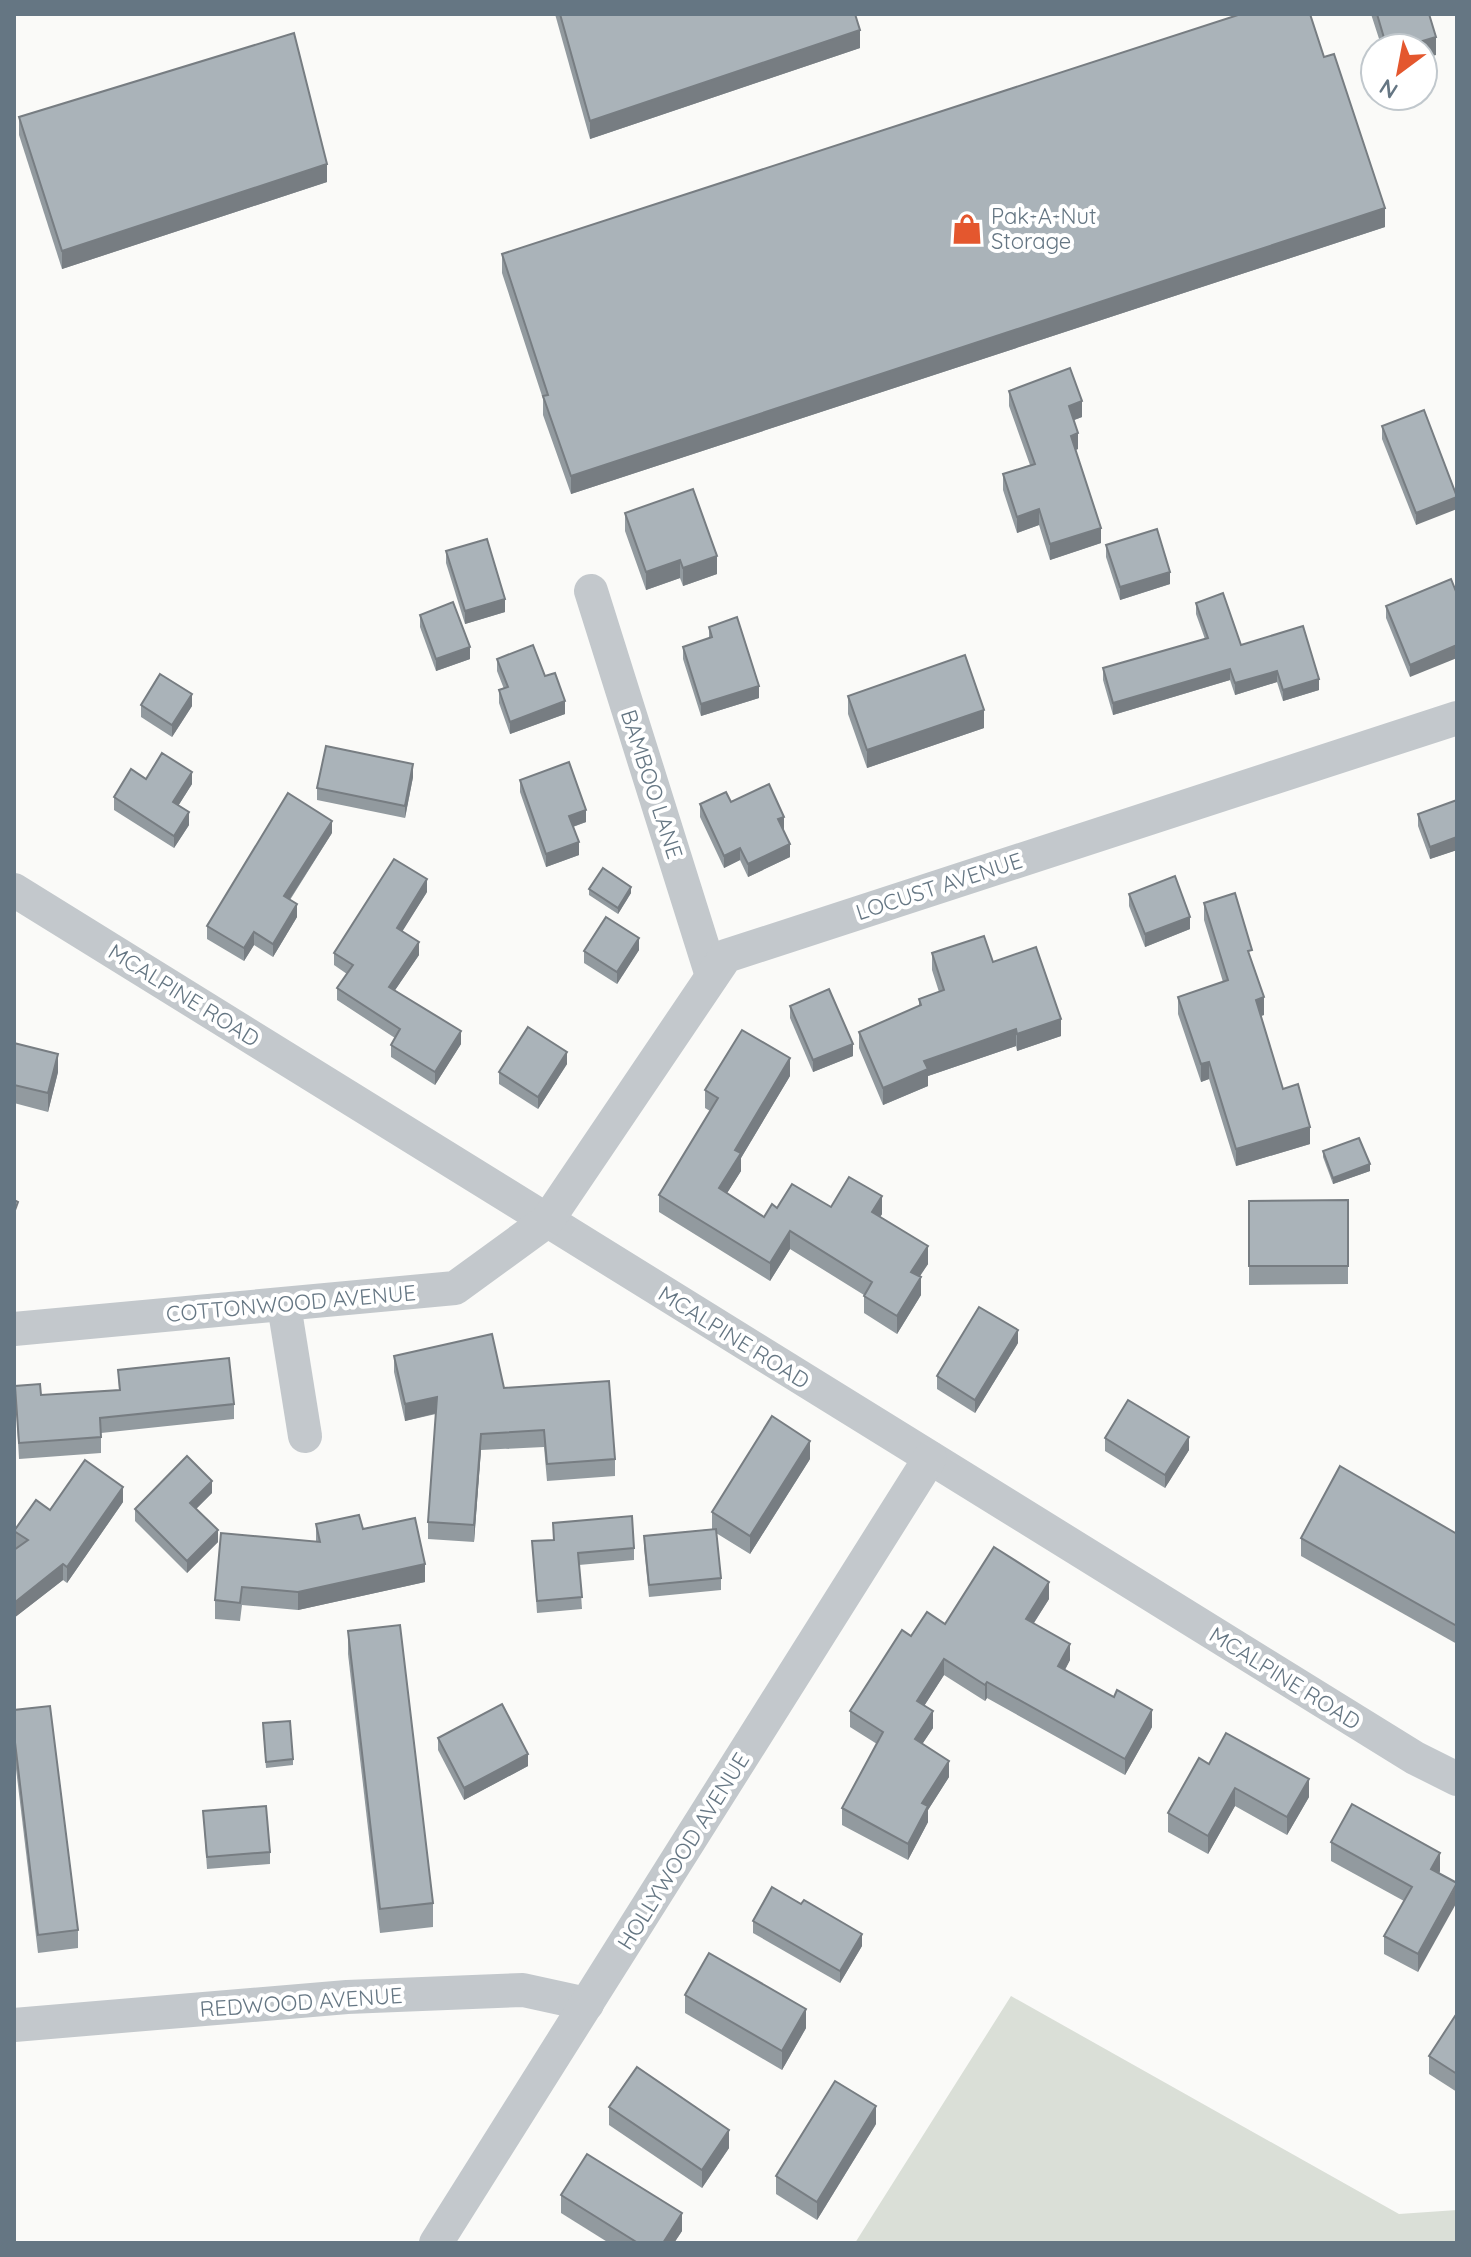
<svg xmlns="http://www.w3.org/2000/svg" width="1471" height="2257" font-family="Quicksand,sans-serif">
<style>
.green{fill:#dadfd7}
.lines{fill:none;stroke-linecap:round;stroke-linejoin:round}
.minor{stroke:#c3c8cc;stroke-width:34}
.wall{fill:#929a9f}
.shaded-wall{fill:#777d82}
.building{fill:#aab3b9;stroke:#777d82;stroke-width:2}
.labels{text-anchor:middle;stroke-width:8;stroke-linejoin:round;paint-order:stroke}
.poi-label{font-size:22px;fill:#657683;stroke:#fff;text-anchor:start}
.street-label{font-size:22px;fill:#657683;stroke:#fff}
</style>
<rect width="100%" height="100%" fill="#fafaf8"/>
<path class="green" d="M1011,1996l388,218 58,-4v33h-602z"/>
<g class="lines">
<g class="minor">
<path d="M591,591l121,385"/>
<path d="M14,890l1401,868 42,21"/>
<path d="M284,1305l21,131"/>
<path d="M14,1329l441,-41 92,-67 179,-265 731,-238"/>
<path d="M14,2025l333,-28 176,-7 64,14"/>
<path d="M436,2243l494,-785"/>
</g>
</g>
<g class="wall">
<path d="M555,14h300l5,34 -270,91z"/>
<path d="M1371,14h58l7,41 -13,-7h-41z"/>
<path d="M1324,57l61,170 -814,267 -28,-79v-16l-41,-126v-19z"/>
<path d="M19,117l308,65 -265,87 -43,-134z"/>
<path d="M1009,391l73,26 -8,3 4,29 -2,1 25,93 -51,17 -11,-35 -22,8 -14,-43v-16l27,-9 -21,-59z"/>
<path d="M1382,426l75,69 -41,30 -34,-86z"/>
<path d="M625,513l92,61 -34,12 -3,-8 -34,12 -21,-59z"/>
<path d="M1106,545l64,39 -50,16 -14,-43z"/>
<path d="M446,551l59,61 -40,12 -19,-61z"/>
<path d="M1451,579l-41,98 -24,-59v-12z"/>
<path d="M1196,603l45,42 78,45 -36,11 -6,-19 -42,13 -5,-15 -117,35 -10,-35v-12l102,-29 -9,-25z"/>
<path d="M420,615l50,44 -34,12 -16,-44z"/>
<path d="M709,627l50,71 -58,18 -18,-57v-12l26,-9z"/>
<path d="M497,659l48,17 20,38 -55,20 -11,-31v-13l5,-1 -7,-18z"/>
<path d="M848,696l136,32 -117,40 -19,-54z"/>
<path d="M141,705l51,1 -20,31 -31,-20z"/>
<path d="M413,777l-8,41 -88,-18v-12z"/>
<path d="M146,779l46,5 -14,22 11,19 -15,23 -60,-38v-13z"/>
<path d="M520,780l66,42 -13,5 6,28 -33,12 -26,-75z"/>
<path d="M1457,800v50l-27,9 -12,-33v-12z"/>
<path d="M731,802l53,27 -1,1 7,27 -42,20 -8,-17 -16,8 -24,-51v-13z"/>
<path d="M332,833l-42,67 7,17 -24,40 -19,-12 -10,16 -37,-22v-13z"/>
<path d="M589,889l42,4 -13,21 -29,-19z"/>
<path d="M427,892l-25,39 17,24 -24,35 66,54 -26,41 -44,-28v-12l4,-7 -58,-38v-12l10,-14 -13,-9v-12z"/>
<path d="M1129,894l61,35 -45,18 -16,-41z"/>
<path d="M1204,903l48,59 12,53 -3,1 22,73 27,55 -74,22 -27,-87 -8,3 -23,-68v-17l45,-15 -19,-62z"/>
<path d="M639,950l-22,34 -33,-21v-12z"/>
<path d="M932,953l61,9 68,74 -44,15 -1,-5 -88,30v10l-45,19 -24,-57v-16l60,-26v-7l20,-7 -7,-22z"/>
<path d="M790,1006l63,50 -40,16 -23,-54z"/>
<path d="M14,1043l44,29 -10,40 -34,-9z"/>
<path d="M567,1064l-29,45 -39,-25v-12z"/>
<path d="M790,1076l-49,82v13l-14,22 37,24 13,-9 54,-1 51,7 -2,3 48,47 -9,12 2,19 -24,39 -33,-21v-18l-74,-46 -20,32 -111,-69v-17l51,-84 -5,-3v-18z"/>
<path d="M1323,1151l47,20 -37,13 -10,-27z"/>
<path d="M1348,1200v84l-99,1v-84z"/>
<path d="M1018,1343l-43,70 -38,-24v-13z"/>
<path d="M394,1356l110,32 111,71v17l-68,5 -3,-34 -63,3 -7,92 -46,-3v-17l8,-108 -31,7 -11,-49z"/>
<path d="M118,1370l116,34v15l-133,14v20l-82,6 -4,-73 26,9 78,-5z"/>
<path d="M1105,1438l84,12 -24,38 -60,-37z"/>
<path d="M810,1459l-60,95 -34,-21 5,45v12l-72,7 -5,-49v-12l68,-7v-17z"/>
<path d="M212,1493l-16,16 22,33 -31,31 -52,-52v-12z"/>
<path d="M123,1502l-56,81 -4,-3 -49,38v-68l3,-2 -3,-2v-15l36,-21z"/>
<path d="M553,1523l81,25v12l-55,5 3,44 -45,4 -5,-72 21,-1z"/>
<path d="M316,1524l109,58 -127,28 -56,-5 -2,16 -25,-2v-19l101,-59z"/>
<path d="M1457,1534v110l-156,-88v-18z"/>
<path d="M1049,1599l-15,24 36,37 -5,10 87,57 -27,48 -138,-77 -2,3 -41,-26 -20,31 9,22 -11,16 27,33 -21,33v12l-20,38 -66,-35v-17l35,-64 -27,-17v-16l61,-75z"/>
<path d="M348,1631l85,272v24l-53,6 -32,-279z"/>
<path d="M14,1710l64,220v18l-40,5 -24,-201z"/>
<path d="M263,1729l30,30v6l-27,3z"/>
<path d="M438,1738l90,28 -64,34 -26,-50z"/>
<path d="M1209,1764l100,33 -22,38 -52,-29 -27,48 -40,-22v-19z"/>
<path d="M203,1811l67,41v12l-63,5z"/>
<path d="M1331,1842l109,29 -22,101 -34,-18v-18l20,-35 -73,-40z"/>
<path d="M753,1921l109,25 -22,37 -87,-50z"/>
<path d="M685,1995l121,33 -24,42 -97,-57z"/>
<path d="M1457,2013v79l-28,-18v-18z"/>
<path d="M609,2107l120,41 -27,40 -93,-63z"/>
<path d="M876,2124l-59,96 -41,-26v-18z"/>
<path d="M561,2195l121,36 -8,12h-65l-48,-30z"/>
</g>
<g class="shaded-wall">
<path d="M860,30v18l-270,91v-18z"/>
<path d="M1436,37v18l-13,4v-11h-24z"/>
<path d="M327,164v18l-265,87v-18z"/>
<path d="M1385,208v19l-814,267v-18z"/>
<path d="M1082,401v16l-13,5v-16z"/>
<path d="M1078,433v16l-7,2v-15z"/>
<path d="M1457,497v12l-41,16v-12z"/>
<path d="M1039,509v16l-22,8v-16z"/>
<path d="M1101,528v15l-51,17v-16z"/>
<path d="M717,556v18l-34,12v-18z"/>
<path d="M680,560v18l-34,12v-18z"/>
<path d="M1170,572v12l-50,16v-13z"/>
<path d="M505,599v13l-40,12v-13z"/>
<path d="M1457,645v13l-47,19v-12z"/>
<path d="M470,647v12l-34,12v-12z"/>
<path d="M1230,669v11l-117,35v-12z"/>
<path d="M1277,671v11l-42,13v-12z"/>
<path d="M1319,679v11l-36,11v-11z"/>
<path d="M759,686v12l-58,18v-12z"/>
<path d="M192,694v12l-20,31v-12z"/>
<path d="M565,701v13l-55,20v-12z"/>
<path d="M984,710v18l-117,40v-18z"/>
<path d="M413,764v13l-8,41v-12z"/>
<path d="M192,772v12l-19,30v-12z"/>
<path d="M586,810v12l-17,6v-12z"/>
<path d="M189,812v13l-15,23v-12z"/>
<path d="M784,817v12l-6,3v-13z"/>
<path d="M332,821v12l-48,75v-12z"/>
<path d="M1457,837v13l-27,9v-12z"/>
<path d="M579,842v13l-33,12v-13z"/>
<path d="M790,844v13l-42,20v-13z"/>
<path d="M740,848v12l-16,8v-12z"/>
<path d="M427,879v13l-30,48v-12z"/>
<path d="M631,887v6l-13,21v-6z"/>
<path d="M297,904v13l-24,40v-13z"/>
<path d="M1190,917v12l-45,18v-13z"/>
<path d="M254,932v13l-10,16v-13z"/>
<path d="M639,938v12l-22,34v-12z"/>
<path d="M419,942v13l-30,44v-12z"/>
<path d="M1264,997v18l-8,2v-17z"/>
<path d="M1061,1019v17l-44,15v-17z"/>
<path d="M1016,1029v17l-88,30v10l-45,19v-17l41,-27z"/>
<path d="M461,1031v13l-26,41v-13z"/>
<path d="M853,1044v12l-40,16v-12z"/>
<path d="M567,1052v12l-29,45v-12z"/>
<path d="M58,1054v18l-10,40v-19z"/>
<path d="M790,1058v18l-49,82v13l-22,35v-18l16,-38z"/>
<path d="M1209,1062v17l-8,3v-18z"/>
<path d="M1310,1127v17l-74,22v-17z"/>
<path d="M1370,1164v7l-37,13v-6z"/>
<path d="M882,1196v18l-10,16v-18z"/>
<path d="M790,1231v18l-20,32v-18z"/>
<path d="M928,1246v18l-17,26v-18z"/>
<path d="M921,1277v18l-24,39v-18z"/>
<path d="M1018,1330v13l-43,70v-13z"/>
<path d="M437,1397v16l-32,8v-17z"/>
<path d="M481,1434v16l-7,92v-17z"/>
<path d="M1189,1437v13l-24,38v-13z"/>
<path d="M810,1441v18l-60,95v-18z"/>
<path d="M212,1481v12l-22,22v-12z"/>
<path d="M123,1487v15l-56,81v-16z"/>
<path d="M218,1530v12l-31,31v-12z"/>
<path d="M63,1564v16l-49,38v-15z"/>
<path d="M425,1564v18l-127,28v-18z"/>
<path d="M1049,1582v17l-23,36v-16z"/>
<path d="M1070,1644v16l-12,22v-16z"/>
<path d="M944,1659v16l-27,42v-16z"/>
<path d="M987,1682v16l-2,3v-16z"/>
<path d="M1152,1710v17l-27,48v-16z"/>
<path d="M933,1711v17l-18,27v-16z"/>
<path d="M528,1754v12l-64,34v-12z"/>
<path d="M949,1761v16l-21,33v12l-20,38v-16l14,-41z"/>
<path d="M1309,1779v18l-22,38v-18z"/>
<path d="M1235,1788v18l-27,48v-18z"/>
<path d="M1440,1853v18l-9,16v-18z"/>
<path d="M1457,1884v18l-39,70v-18z"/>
<path d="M862,1934v12l-22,37v-12z"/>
<path d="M806,2009v19l-24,42v-19z"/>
<path d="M876,2106v18l-59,96v-18z"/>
<path d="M729,2130v18l-27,40v-18z"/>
<path d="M682,2213v18l-8,12h-11z"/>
</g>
<g class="building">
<path d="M560,14h295l5,16 -270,91z"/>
<path d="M1241,14h69l14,43 10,-3 51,154 -814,268 -28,-80 5,-1 -46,-141z"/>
<path d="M1377,14h52l7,23 -37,11h-12z"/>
<path d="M294,33l33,131 -265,87 -43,-134z"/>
<path d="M1070,368l12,33 -13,5 9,27 -7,3 30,92 -51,16 -11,-35 -22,8 -14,-43 32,-10 -26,-73z"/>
<path d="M1424,410l33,87 -41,16 -34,-87z"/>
<path d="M693,489l24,67 -34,12 -3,-8 -34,12 -21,-59z"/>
<path d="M1157,529l13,43 -50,15 -14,-42z"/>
<path d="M487,539l18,60 -40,12 -19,-60z"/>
<path d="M1451,579l6,15v51l-47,20 -24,-59z"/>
<path d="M1223,593l18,52 62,-19 16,53 -36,11 -6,-19 -42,12 -5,-14 -117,34 -10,-35 105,-30 -12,-35z"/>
<path d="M453,602l17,45 -34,12 -16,-44z"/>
<path d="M737,617l22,69 -58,18 -18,-57 29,-10 -3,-10z"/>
<path d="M533,645l12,31 10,-3 10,28 -55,21 -11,-32 9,-3 -11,-28z"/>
<path d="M965,655l19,55 -117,40 -19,-54z"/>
<path d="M160,674l32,20 -20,31 -31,-20z"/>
<path d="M326,746l87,18 -8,42 -88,-18z"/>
<path d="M162,753l30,19 -19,30 16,10 -15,24 -60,-39 17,-28 15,10z"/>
<path d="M569,762l17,48 -17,6 10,26 -33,12 -26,-74z"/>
<path d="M769,784l15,33 -6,2 12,25 -42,20 -8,-16 -16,8 -24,-52 26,-12 5,10z"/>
<path d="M288,793l44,28 -48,75 13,8 -24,40 -19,-12 -10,16 -37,-22z"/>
<path d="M1457,800v37l-27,10 -12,-33z"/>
<path d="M394,859l33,20 -30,49 22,14 -30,45 72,44 -26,41 -44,-27 9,-16 -63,-41 16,-23 -19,-12z"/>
<path d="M603,868l28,19 -13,21 -29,-19z"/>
<path d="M1175,876l15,41 -45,17 -16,-40z"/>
<path d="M1235,893l17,57 -4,1 16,46 -8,3 27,89 15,-5 12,43 -74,22 -27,-87 -8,2 -23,-67 50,-17 -24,-77z"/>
<path d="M606,917l33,21 -22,34 -33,-21z"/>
<path d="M984,936l9,26 43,-15 25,72 -44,15 -1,-5 -92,32 4,8 -45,19 -24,-56 62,-27 -2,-6 25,-9 -12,-37z"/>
<path d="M829,989l24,55 -40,16 -23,-54z"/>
<path d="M528,1027l39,25 -29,45 -39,-25z"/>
<path d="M742,1030l48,28 -55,92 6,3 -22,35 45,29 8,-13 5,4 15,-24 39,23 18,-30 33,19 -10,16 56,34 -17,26 10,5 -24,39 -33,-20 8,-14 -82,-51 -20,32 -111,-68 59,-97 -13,-8z"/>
<path d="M14,1043l44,11 -10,39 -34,-8z"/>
<path d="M1359,1138l11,26 -37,14 -10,-27z"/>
<path d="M14,1200l4,2 -4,11z"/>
<path d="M1348,1200v66h-99v-65z"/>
<path d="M979,1307l39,23 -43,70 -38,-24z"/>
<path d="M492,1334l12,54 105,-7 6,78 -68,5 -3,-34 -63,4 -7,91 -46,-3 9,-125 -32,7 -11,-48z"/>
<path d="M229,1358l5,46 -134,14 1,19 -82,6 -4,-57 25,-2 1,11 79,-5 -2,-20z"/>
<path d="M1128,1400l61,37 -24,38 -60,-37z"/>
<path d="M772,1416l38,25 -60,95 -38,-24z"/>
<path d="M187,1456l25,25 -22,22 28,27 -31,31 -52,-52z"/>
<path d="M85,1460l38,27 -56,80 -4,-3 -49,39v-53l14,-10 -14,-9 22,-31 14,10z"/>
<path d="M1340,1466l117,68v92l-156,-88z"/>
<path d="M359,1515l4,14 52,-11 10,46 -127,28 -56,-5 -2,16 -25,-3 6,-67 99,9 -4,-18z"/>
<path d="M632,1516l2,32 -56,5 4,44 -45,4 -5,-60 22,-1 -1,-17z"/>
<path d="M716,1529l5,49 -72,7 -5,-49z"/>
<path d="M994,1547l55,35 -23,37 44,25 -12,22 56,31 3,-7 35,20 -27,49 -138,-77 -2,3 -41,-26 -27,42 16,10 -18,28 34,22 -27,42 6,3 -20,38 -66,-36 41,-76 -33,-21 52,-81 9,6 16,-24 18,12z"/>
<path d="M400,1625l33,278 -53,6 -32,-278z"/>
<path d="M502,1704l26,50 -64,34 -26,-50z"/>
<path d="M50,1706l28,224 -40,5 -24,-201v-24z"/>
<path d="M290,1721l3,38 -27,3 -3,-39z"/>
<path d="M1226,1733l83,46 -22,38 -52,-29 -27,48 -40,-23 31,-55 10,6z"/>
<path d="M1352,1804l88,49 -9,16 26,14 -39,71 -34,-18 28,-49 -81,-45z"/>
<path d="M266,1806l4,46 -63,5 -4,-46z"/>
<path d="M772,1887l29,17 3,-4 58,34 -22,37 -87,-50z"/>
<path d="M709,1953l97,56 -24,42 -97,-56z"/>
<path d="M1457,2013v61l-28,-18z"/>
<path d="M637,2067l92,63 -27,40 -93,-63z"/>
<path d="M835,2081l41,25 -59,96 -41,-26z"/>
<path d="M587,2154l95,59 -19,30h-25l-77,-48z"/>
</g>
<defs>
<symbol id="shop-bare" viewBox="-9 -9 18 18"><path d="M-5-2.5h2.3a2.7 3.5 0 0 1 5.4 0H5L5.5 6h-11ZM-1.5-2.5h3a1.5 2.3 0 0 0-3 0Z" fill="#e4572e" stroke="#fff" stroke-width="2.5" paint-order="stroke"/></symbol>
</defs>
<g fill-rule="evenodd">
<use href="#shop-bare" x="945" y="207" width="44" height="44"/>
</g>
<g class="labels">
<g class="poi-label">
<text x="991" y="224">Pak-A-Nut<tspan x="991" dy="25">Storage</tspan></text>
</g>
<g class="street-label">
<text transform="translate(652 784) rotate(72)" y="8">BAMBOO LANE</text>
<text transform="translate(939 886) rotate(-18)" y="8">LOCUST AVENUE</text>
<text transform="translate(184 995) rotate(32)" y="8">MCALPINE ROAD</text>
<text transform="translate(291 1303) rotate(-5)" y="8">COTTONWOOD AVENUE</text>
<text transform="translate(734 1337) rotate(32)" y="8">MCALPINE ROAD</text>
<text transform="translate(1285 1678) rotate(32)" y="8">MCALPINE ROAD</text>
<text transform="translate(683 1851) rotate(-58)" y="8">HOLLYWOOD AVENUE</text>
<text transform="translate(301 2002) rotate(-4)" y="8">REDWOOD AVENUE</text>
</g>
</g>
<rect width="1471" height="2257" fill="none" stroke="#657683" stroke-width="32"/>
<g transform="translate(1399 72) rotate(212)"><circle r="38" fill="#ffffff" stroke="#c1c8cd" stroke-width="2"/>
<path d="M0-6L14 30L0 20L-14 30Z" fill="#e4572e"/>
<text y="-12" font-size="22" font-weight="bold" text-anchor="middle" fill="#657683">N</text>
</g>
</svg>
